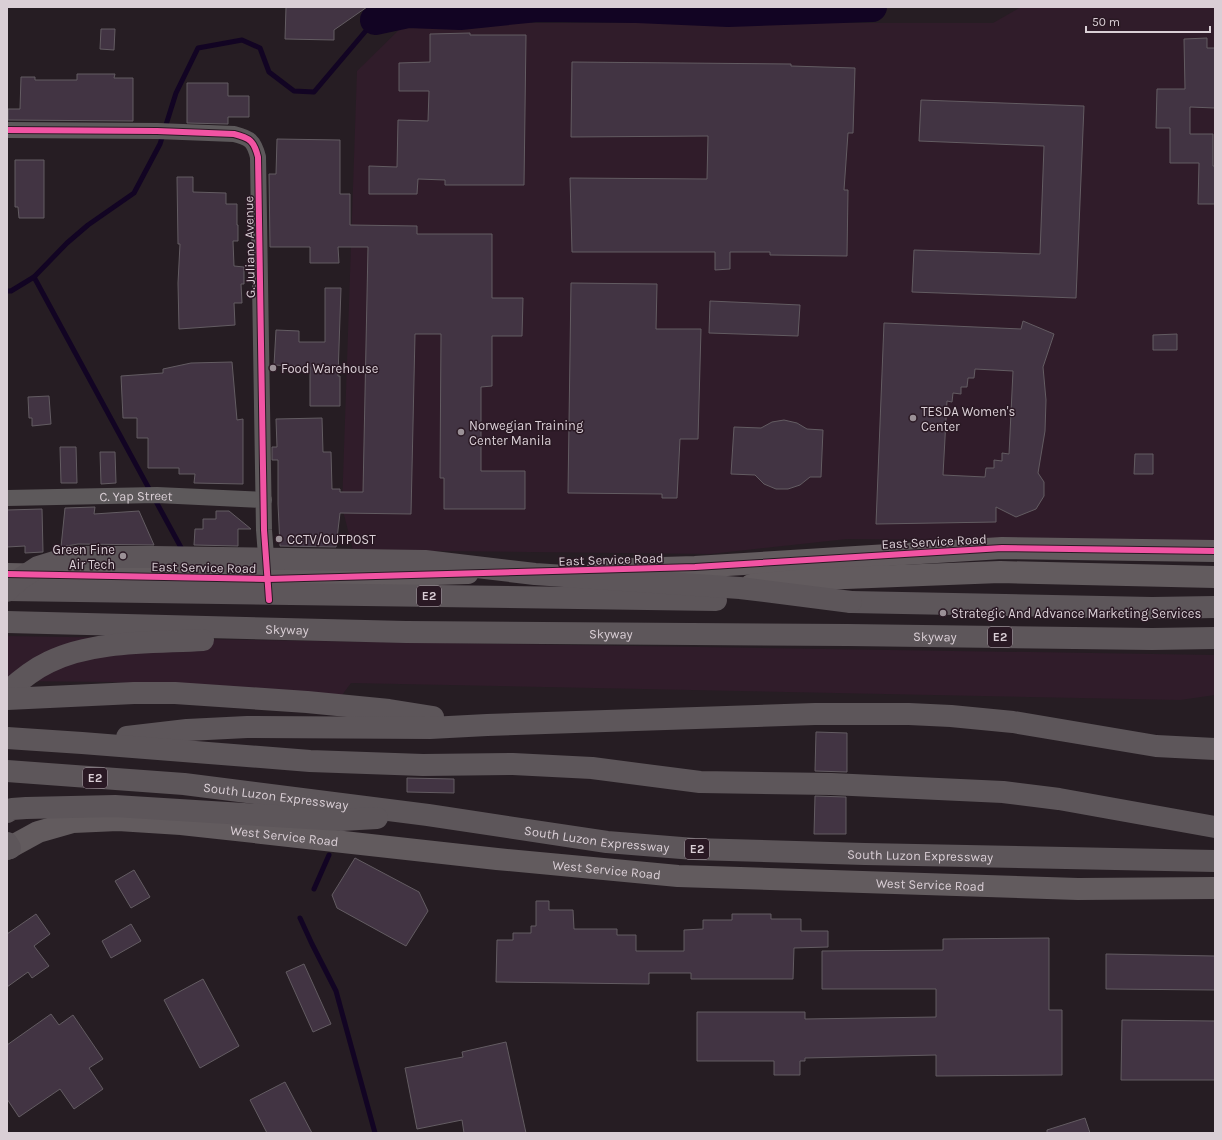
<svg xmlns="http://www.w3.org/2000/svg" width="1222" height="1140" font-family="Karla,sans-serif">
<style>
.built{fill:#301c2a}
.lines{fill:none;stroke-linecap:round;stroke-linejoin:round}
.stream{stroke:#120423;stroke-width:5}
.river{stroke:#120423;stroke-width:30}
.building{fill:#423443;stroke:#635c62;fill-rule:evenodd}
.street{stroke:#5d595b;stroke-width:16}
.secondary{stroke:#625b5e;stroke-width:22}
.highway{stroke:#5d565a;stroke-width:22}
.highway-bridge{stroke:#5d565a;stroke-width:22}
.cycleway-casing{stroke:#2a1924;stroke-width:8}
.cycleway{stroke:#f153a3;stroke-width:6}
.poi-dot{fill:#9b9197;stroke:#2a1924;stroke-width:1.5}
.labels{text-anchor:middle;stroke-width:3;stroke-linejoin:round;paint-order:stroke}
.shield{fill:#2a1924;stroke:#a598a1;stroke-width:1}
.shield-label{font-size:12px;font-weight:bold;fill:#dacfd6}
.street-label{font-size:13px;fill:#dacfd6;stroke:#2a1924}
.poi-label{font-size:13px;fill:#dacfd6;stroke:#2a1924;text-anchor:start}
</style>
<rect width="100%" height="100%" fill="#261d23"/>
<g class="built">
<path d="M1021,7h194v535l-368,-3 -137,15 -357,-4 -11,-43 15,-436 49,-48h587z"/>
<path d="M7,636l1208,19v40l-35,5 -829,-17 -9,12 -231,-13 -104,-1z"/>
</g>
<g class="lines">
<g class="stream">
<path d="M34,277l150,276"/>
<path d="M7,291h4l23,-14 33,-34 21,-18 46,-32 26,-49 16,-51 22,-45 44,-8 18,8 9,24 25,19 20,1 61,-72 4,-13"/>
<path d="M314,889l15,-34"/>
<path d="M300,918l12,26 24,47 39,142"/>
</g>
<path class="river" d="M375,20l33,-7 52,2 77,-8 100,1 91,4 144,-5"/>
</g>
<g class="building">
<path d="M286,7h81l-33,23v10l-49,-1z"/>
<path d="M101,29h14l-1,21 -14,-1z"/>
<path d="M470,33v2h56l-2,150h-79v-5l-27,-1 -1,15h-48v-28l28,1 1,-47 30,1 1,-30h-30v-28l31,-1v-28z"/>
<path d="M1207,38v10h8v60l-25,-1v27h23v32h2v38h-17l1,-41h-29v-35h-14l1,-39h28l-1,-50z"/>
<path d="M572,62l219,2v2l64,2 -2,65h-5l-4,57h4l-1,66 -77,-1v-3h-40v17l-15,1v-18h-143l-2,-74 137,1 1,-43 -137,1z"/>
<path d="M77,74h38l-1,4h19v43l-125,-1v-11h12l1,-32h14v3h42z"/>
<path d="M187,83h41v13h21v21h-21v7l-41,-1z"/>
<path d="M921,100l163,6 -8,192 -164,-6 2,-42 126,4 4,-108 -125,-5z"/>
<path d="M277,139l63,1v54h10v31l67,1v8h75v64h31l-1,38h-30v50l-11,1v84h44v38h-81v-31h-4l1,-144h-26l-4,180 -71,-1 -4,34 -56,-1 -2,-42v-44h-6v-13h5l-1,-28 46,-1 1,34h8l1,37h8v3h23l5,-245h-30l1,16h-29v-16h-40l-1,-73h7z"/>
<path d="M15,160h29v58h-25l-1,-11h-3z"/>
<path d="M177,177h16v15l33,1v11h11v21h1v16h-5l1,25 10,1v17h-3l1,19h-8l1,22 -56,4 -1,-46 2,-39h-2z"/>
<path d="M571,283l86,1 -1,45h45l-3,110h-18l-3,59h-15v-4l-94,-1z"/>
<path d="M325,288h16l-3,88h2v30h-30v-39l-36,-2 2,-35 23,1v11h26z"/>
<path d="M710,301l90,4 -2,31 -89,-3z"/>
<path d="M1023,321l31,13 -11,33 3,33 -1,31 -7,42 6,9v14l-8,13 -20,8 -20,-10v15l-120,2 8,-201 137,6zM975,369l38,2 -4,83 -7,-1v8l-8,-1v8h-8l-1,9 -42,-2 4,-74 5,1 1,-9 8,1v-7h6l1,-9h6z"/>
<path d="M1177,334v16h-24v-15z"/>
<path d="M232,362l5,58 6,-1v65l-49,-1 1,-9h-16v-6h-31v-30h-11v-20h-14l-2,-42 42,-3v-4l28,-6z"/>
<path d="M49,396l2,28 -19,2v-8h-3l-1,-21z"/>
<path d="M784,420l13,3 10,6 16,1 -2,47h-11l-10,8 -12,4h-12l-12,-5 -9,-9 -24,-1 3,-47 27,1 11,-6z"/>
<path d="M60,447h16l1,36h-16z"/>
<path d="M100,452h15l1,31 -15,1z"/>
<path d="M1135,454h18v20h-19z"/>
<path d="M95,507l-1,7 45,-3 15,34 -76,-1 -17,3 4,-39z"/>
<path d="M42,509l1,43 -18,1v-7l-18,1v-37z"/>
<path d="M216,511h13l22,18h-13v17l-44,-1 1,-16h8v-10h13z"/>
<path d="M816,732l31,1v39l-32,-1z"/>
<path d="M407,778l47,1v14l-47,-1z"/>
<path d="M815,796l31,1v37h-32z"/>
<path d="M355,858l64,34 9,19 -22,35 -69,-38 -5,-13z"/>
<path d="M134,870l16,27 -19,11 -16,-27z"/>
<path d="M536,901h13v9h24l1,19h43v6h19v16h48v-21l19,-1v-9h29v-6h39v5h30v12h27v16l-34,1 -1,31h-102v-6h-42v11l-153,-2 1,-42h16v-7h18v-7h5z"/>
<path d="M36,914l14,20 -16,12 15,20 -17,12 -4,-6 -21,15v-53z"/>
<path d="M131,924l10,17 -30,17 -9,-17z"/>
<path d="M1049,938v72h13v65l-126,1v-21l-131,3v3h-5v14h-26v-14h-77v-49h108v7l131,-2v-28h-114v-38l121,-1v-11z"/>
<path d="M1106,954l109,2v34l-109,-1z"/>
<path d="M304,964l27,60 -18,8 -27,-60z"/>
<path d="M203,979l36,67 -39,22 -36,-68z"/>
<path d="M51,1014l8,11 14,-10 30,44 -14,9 14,21 -29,20 -14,-20 -41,28 -12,-18v-54z"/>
<path d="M1122,1020l93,1v59h-94z"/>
<path d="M506,1042l20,91h-62l-2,-13 -45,9 -12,-61 58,-11 -1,-5z"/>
<path d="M285,1082l27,51h-45l-17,-33z"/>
<path d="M1085,1118l5,15h-43v-3z"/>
</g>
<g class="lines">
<g class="street">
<path d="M7,130l150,1 77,3c16,4 20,7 24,23l6,373 3,39"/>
<path id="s1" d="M7,498l150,-3 107,5"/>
</g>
<g class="secondary">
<path d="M597,570l98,-3 307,-19 213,3"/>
<path d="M7,574l261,5 200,-6"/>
<path d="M751,585l69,-6 180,-7 215,5"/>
<path id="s2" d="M7,849l31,-17 35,-10 45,-2 63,4 316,35 181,17 400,13 137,-1"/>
</g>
<g class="highway">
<path d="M851,602l301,6 63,-1"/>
<path id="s3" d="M7,622l399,10 442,3 304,4 63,-1"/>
<path d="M7,692c12,-11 27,-23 42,-30 45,-22 105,-19 154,-22"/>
<path d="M7,699l127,-6h41l132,9 82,8 44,7"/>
<path d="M127,737l60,-7 60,-3 183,1 57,-3 328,-11h94l42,2 62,6 143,24 59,3"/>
<path d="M7,738l75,5 228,18 113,4 90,-1 79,4 108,14 131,2 172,8 56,7 156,28"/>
<path id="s4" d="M7,771l177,13 244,31 179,27 87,7 171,5 350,7"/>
<path d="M7,812l5,-3 14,-1 89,-2 226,14 36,-2"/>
<path d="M7,843l3,5"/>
</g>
<g class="highway-bridge">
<path d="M7,590l709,10"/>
<path d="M7,591l13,-12 18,-12 26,-8 14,-2h75l272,4 110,13 205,14 111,14"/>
</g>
<defs>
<g id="cycleway">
<path d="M7,130l150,1 77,3c16,4 20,7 24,23l6,373 5,70"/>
<path d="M7,574l261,5 427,-12 307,-19 213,3"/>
</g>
</defs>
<use href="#cycleway" class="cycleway-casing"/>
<use href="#cycleway" class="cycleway"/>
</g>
<g class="poi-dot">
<circle cx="273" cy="368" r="4"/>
<circle cx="913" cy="418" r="4"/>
<circle cx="461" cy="432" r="4"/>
<circle cx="279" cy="539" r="4"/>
<circle cx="123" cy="556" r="4"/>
<circle cx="943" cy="613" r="4"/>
</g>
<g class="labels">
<g class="shield">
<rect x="417" y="586" width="24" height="20" rx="3"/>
<rect x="988" y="627" width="24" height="20" rx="3"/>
<rect x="83" y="768" width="24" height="20" rx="3"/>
<rect x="685" y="839" width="24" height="20" rx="3"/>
</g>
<g class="shield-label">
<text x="429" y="600">E2</text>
<text x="1000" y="641">E2</text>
<text x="95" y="782">E2</text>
<text x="697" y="853">E2</text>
</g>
<g class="street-label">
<text transform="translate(249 247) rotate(-91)" y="5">G. Juliano Avenue</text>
<text dy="5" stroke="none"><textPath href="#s1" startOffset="129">C. Yap Street</textPath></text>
<text transform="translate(934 541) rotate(-3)" y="5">East Service Road</text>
<text transform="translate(611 559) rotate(-2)" y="5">East Service Road</text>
<text transform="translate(204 567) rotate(1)" y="5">East Service Road</text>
<text dy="5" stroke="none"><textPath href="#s3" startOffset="280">Skyway</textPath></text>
<text dy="5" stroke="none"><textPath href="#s3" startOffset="604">Skyway</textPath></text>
<text dy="5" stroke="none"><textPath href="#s3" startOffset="928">Skyway</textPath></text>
<text dy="5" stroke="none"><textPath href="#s4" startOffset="270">South Luzon Expressway</textPath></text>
<text dy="5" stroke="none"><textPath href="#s2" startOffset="284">West Service Road</textPath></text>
<text dy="5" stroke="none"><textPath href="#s4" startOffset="594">South Luzon Expressway</textPath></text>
<text dy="5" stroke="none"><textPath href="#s4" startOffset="918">South Luzon Expressway</textPath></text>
<text dy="5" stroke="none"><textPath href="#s2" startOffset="608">West Service Road</textPath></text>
<text dy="5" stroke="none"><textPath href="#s2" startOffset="932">West Service Road</textPath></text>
</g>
<g class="poi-label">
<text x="281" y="373">Food Warehouse</text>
<text x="921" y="416">TESDA Women's<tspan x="921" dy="15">Center</tspan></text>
<text x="469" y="430">Norwegian Training<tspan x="469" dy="15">Center Manila</tspan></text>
<text x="287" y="544">CCTV/OUTPOST</text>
<text x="115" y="554" text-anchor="end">Green Fine<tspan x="115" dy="15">Air Tech</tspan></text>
<text x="951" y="618">Strategic And Advance Marketing Services</text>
</g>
</g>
<rect width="1222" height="1140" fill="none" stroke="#dacfd6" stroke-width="16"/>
<path d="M1086 26v6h124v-6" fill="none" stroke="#dacfd6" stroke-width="2"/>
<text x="1092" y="26" font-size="12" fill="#dacfd6" stroke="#2a1924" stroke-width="3" paint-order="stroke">50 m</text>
</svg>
